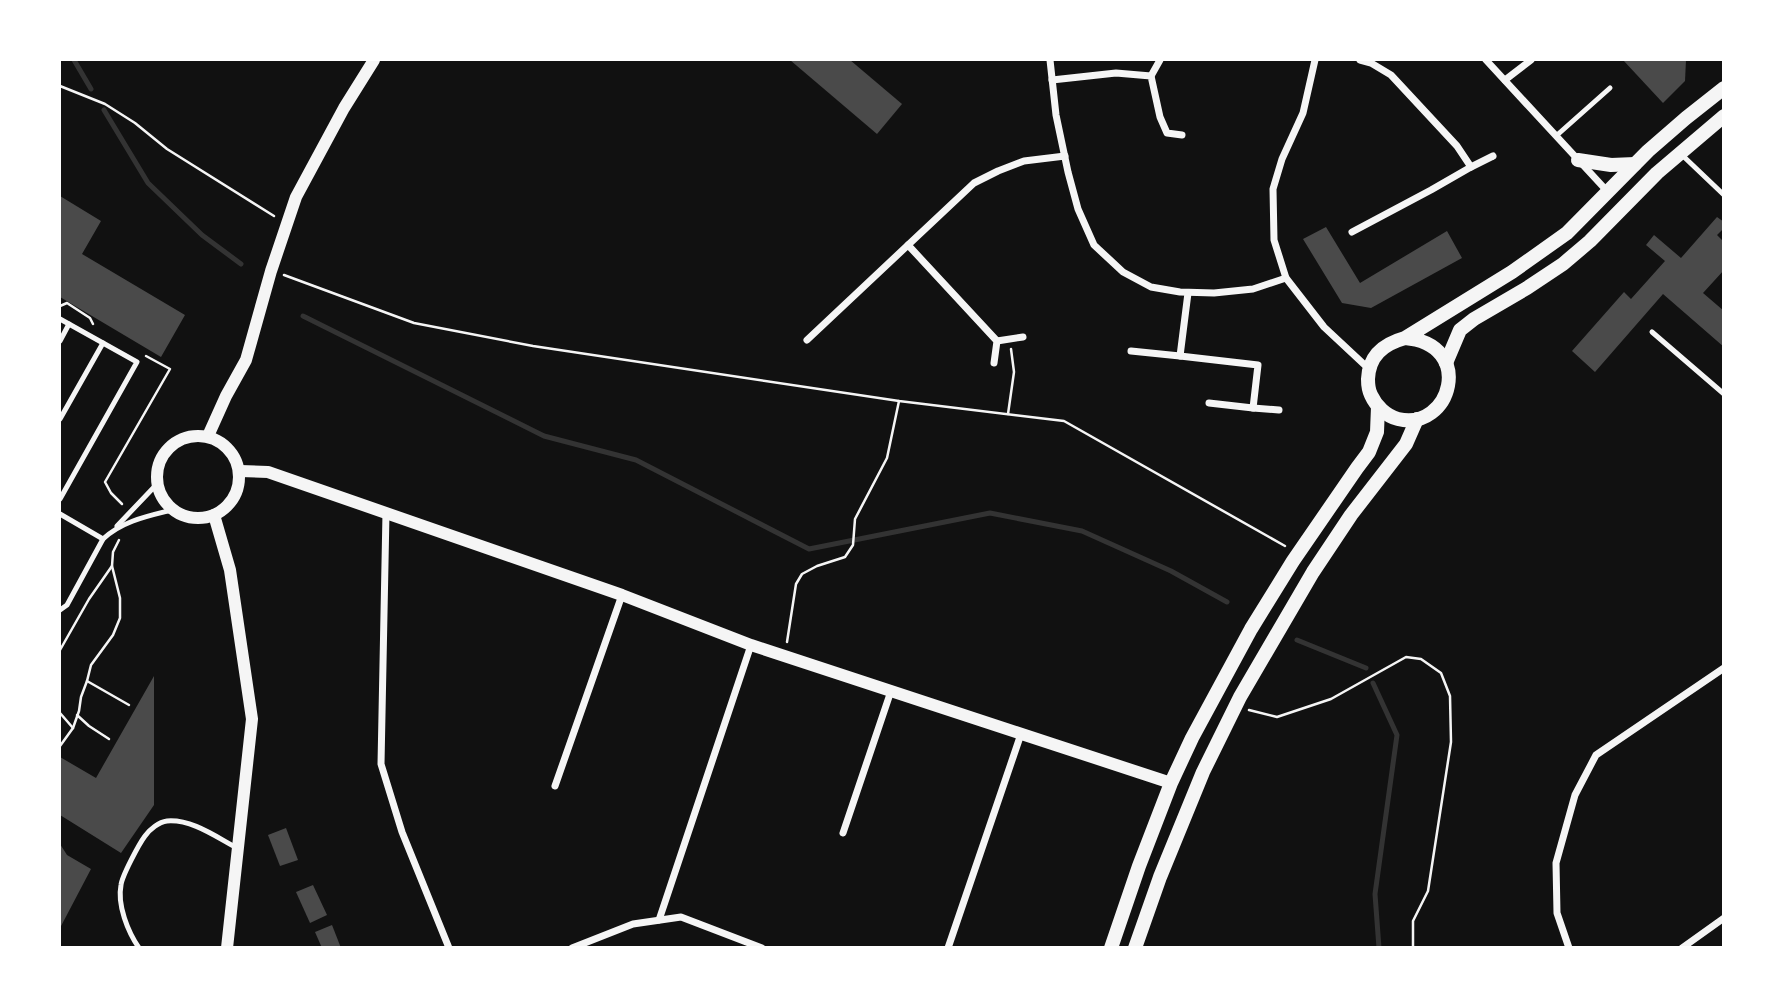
<svg xmlns="http://www.w3.org/2000/svg" width="1783" height="1007" font-family="Georgia,serif">
<style>
.lines{fill:none;stroke-linecap:round;stroke-linejoin:round}
.stream{stroke:#333;stroke-width:5}
.building{fill:#4a4a4a}
.path{stroke:#f5f5f5;stroke-width:2.5}
.service{stroke:#f5f5f5;stroke-width:5}
.minor{stroke:#f5f5f5;stroke-width:7}
.tertiary{stroke:#f5f5f5;stroke-width:12}
.secondary{stroke:#f5f5f5;stroke-width:14}
</style>
<rect width="100%" height="100%" fill="#111"/>
<g class="lines">
<g class="stream">
<path d="M74,60l17,29"/>
<path d="M104,110l44,73 54,52 39,29"/>
<path d="M303,316l241,120 92,24 173,89 181,-36 92,18 89,40 56,31"/>
<path d="M1297,640l69,28"/>
<path d="M1373,683l24,52 -22,159 4,54"/>
</g>
</g>
<g class="building">
<path d="M790,60h60l52,44 -25,30z"/>
<path d="M1623,60h63l-1,21 -22,22z"/>
<path d="M60,196l41,25 -19,33 103,61 -24,42 -101,-60z"/>
<path d="M1717,217l7,5v6l-7,7 7,7v28l-21,23 21,18v36l-61,-53 -68,78 -23,-21 52,-59 7,7 34,-38 -19,-16 8,-10 27,23z"/>
<path d="M1326,227l34,56 87,-52 15,27 -91,50 -29,-5 -39,-64z"/>
<path d="M154,676v129l-33,48 -61,-38v-58l36,21z"/>
<path d="M286,828l12,32 -18,6 -12,-31z"/>
<path d="M60,844l7,11 24,14 -31,59z"/>
<path d="M313,885l14,30 -17,8 -14,-31z"/>
<path d="M332,925l9,23h-19l-7,-16z"/>
</g>
<g class="lines">
<g class="path">
<path d="M60,86l45,18 30,19 32,26 107,67"/>
<path d="M284,275l130,48 119,23 366,55 165,20 221,125"/>
<path d="M60,306l7,-3 23,15 3,6"/>
<path d="M1008,414l6,-42 -3,-23"/>
<path d="M122,504l-11,-11 -6,-11 65,-113 -24,-13"/>
<path d="M787,642l9,-58 6,-10 15,-8 28,-9 8,-12 2,-26 32,-61 12,-57"/>
<path d="M60,650l29,-51 23,-33"/>
<path d="M87,681l42,24"/>
<path d="M1249,710l28,7 54,-18 75,-42 15,2 20,14 9,23 1,46 -23,149 -15,30v27"/>
<path d="M60,713l13,15"/>
<path d="M77,715l12,11 20,13"/>
<path d="M60,746l13,-18 6,-17 2,-14 6,-16 4,-16 22,-30 7,-17v-20l-8,-32 1,-14 6,-12"/>
</g>
<g class="service">
<path d="M1556,136l54,-48"/>
<path d="M1682,155l42,40"/>
<path d="M60,319l77,43 -77,137"/>
<path d="M1652,332l72,62"/>
<path d="M60,341l9,-17"/>
<path d="M60,419l43,-76"/>
<path d="M60,514l43,25"/>
<path d="M117,526l40,-42"/>
<path d="M60,610l7,-5 36,-66c19,-18 45,-23 69,-29"/>
<path d="M139,948c-11,-16 -22,-43 -18,-63 1,-9 18,-41 24,-49 5,-7 14,-14 22,-15 25,-2 49,16 70,27"/>
</g>
<g class="minor">
<path d="M1050,60l6,55 12,57 10,37 16,36 29,27 28,15 29,5 34,1 39,-4 33,-11"/>
<path d="M1315,60l-12,53 -21,46 -9,30 1,51 12,38 38,49 45,42"/>
<path d="M1486,60l121,131"/>
<path d="M1151,76l9,-16"/>
<path d="M1052,80l64,-7 35,3 9,41 7,16 15,2"/>
<path d="M1505,80l26,-20"/>
<path d="M1471,167l22,-11"/>
<path d="M1352,232l79,-42 40,-23 -14,-21 -66,-71 -20,-12 -11,-3"/>
<path d="M908,245l89,96 -3,22"/>
<path d="M807,340l167,-157 24,-12 26,-10 41,-5"/>
<path d="M997,341l26,-4"/>
<path d="M1131,351l49,5 8,-63"/>
<path d="M1180,356l78,9 -5,43 -44,-5"/>
<path d="M1253,408l26,2"/>
<path d="M386,513l-5,251 21,68 47,116"/>
<path d="M555,786l67,-191"/>
<path d="M843,833l48,-142"/>
<path d="M659,920l92,-275"/>
<path d="M572,948l61,-24 48,-7 81,31"/>
<path d="M948,948l73,-214"/>
<path d="M1569,948l-12,-35 -1,-50 19,-68 21,-40 128,-87"/>
<path d="M1682,948l42,-30"/>
</g>
<g class="tertiary">
<circle cx="198" cy="477" r="41"/>
<path d="M208,436l18,-40 20,-36 25,-89 25,-74 48,-89 30,-48"/>
<path d="M240,471l28,1 354,123 129,50 420,138"/>
<path d="M214,515l16,55 22,149 -25,229"/>
</g>
<g class="secondary">
<path d="M1578,160l33,5 24,-1"/>
<path d="M1405,338c71,6 46,94 -7,81 -12,-3 -22,-13 -27,-24 -3,-6 -3,-11 -3,-16 1,-23 15,-35 37,-41l107,-66 55,-39 81,-82 38,-33 38,-30"/>
<path d="M1446,363l14,-33 14,-11 53,-31 36,-24 27,-23 67,-68 67,-57"/>
<path d="M1111,948l28,-82 32,-83 21,-45 59,-109 42,-68 64,-93 12,-16 8,-20 1,-25"/>
<path d="M1135,948l25,-71 43,-105 37,-75 73,-125 38,-57 55,-71 11,-25"/>
</g>
</g>
<rect width="1783" height="1007" fill="none" stroke="#ffffff" stroke-width="122"/>
</svg>
